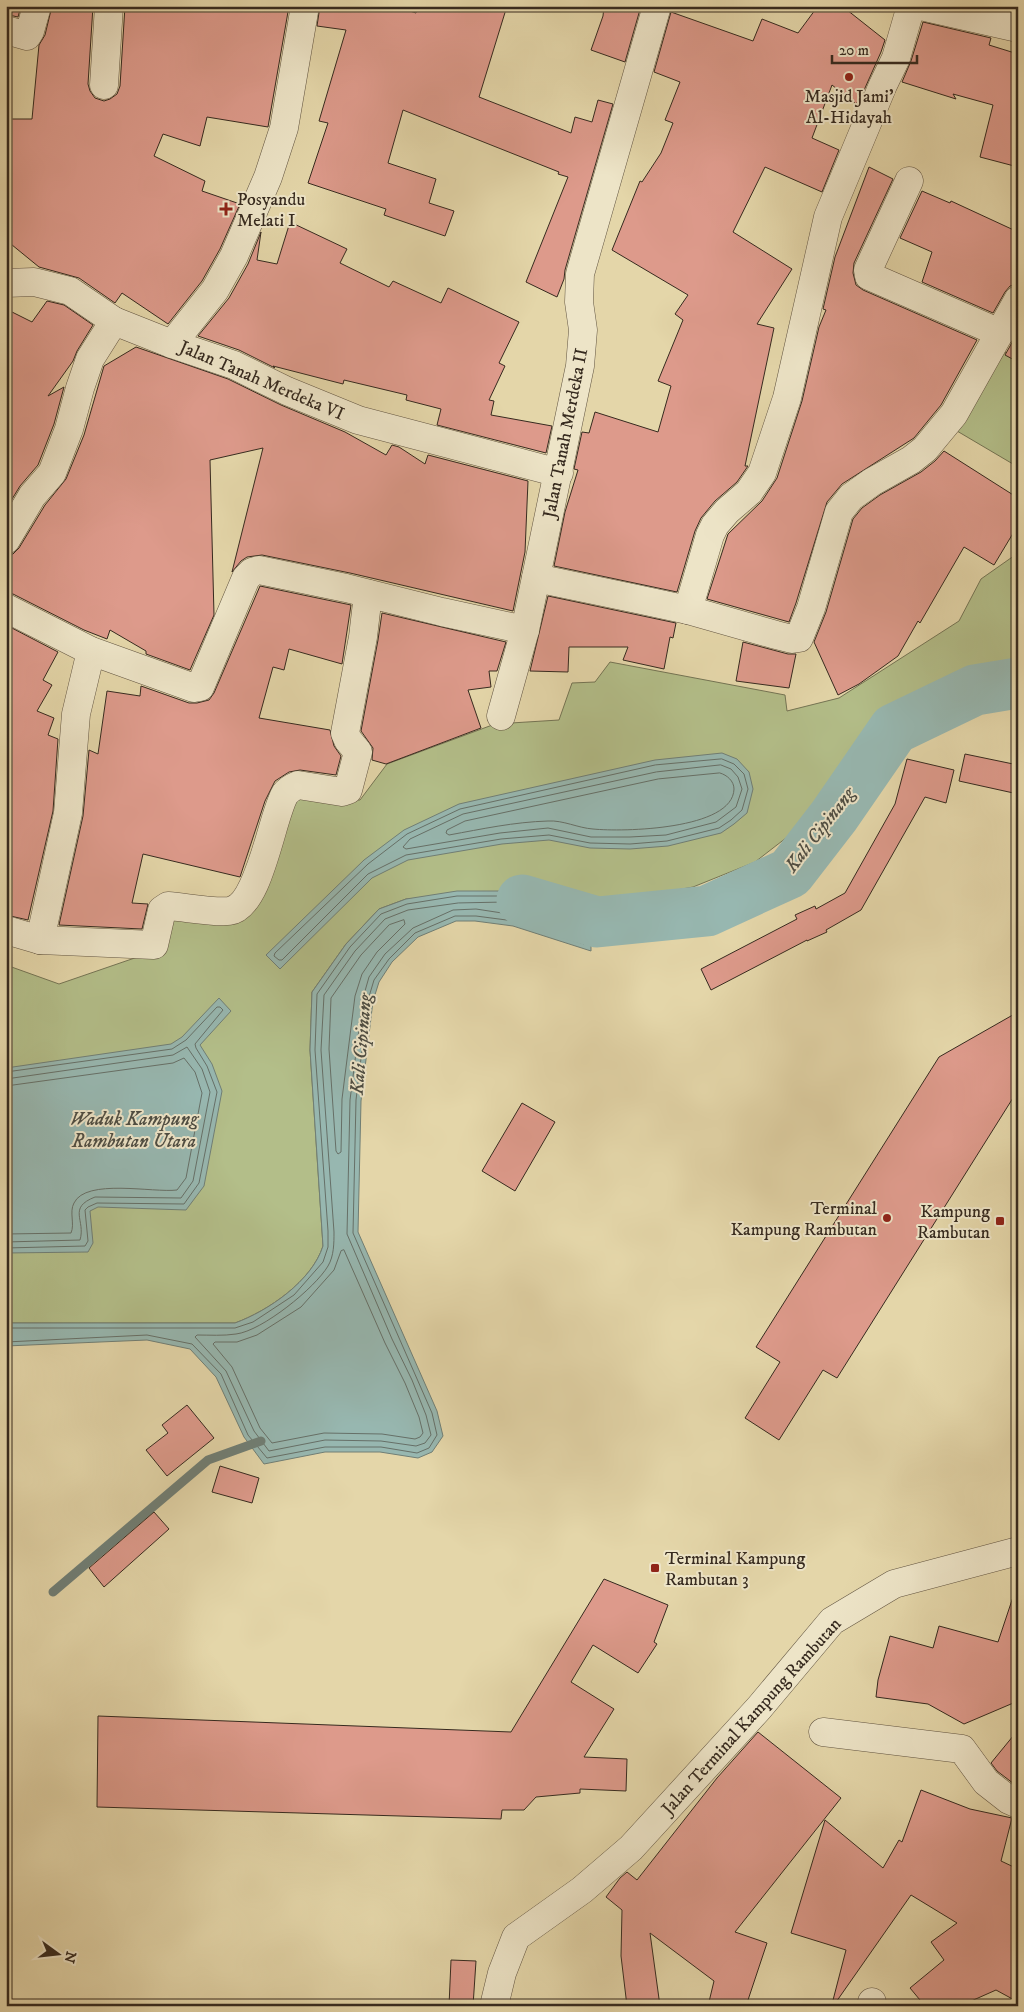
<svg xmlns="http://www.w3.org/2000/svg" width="1024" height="2012" font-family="'IM FELL DW Pica',serif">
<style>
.green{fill:#b3be89;stroke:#747454}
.water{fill:#97b7b0;stroke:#707f76}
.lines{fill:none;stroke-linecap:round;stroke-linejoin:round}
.shore{stroke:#667068;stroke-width:1}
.stream{stroke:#707f76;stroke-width:9}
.river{stroke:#97b7b0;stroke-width:51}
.building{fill:#dd9a8b;stroke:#362a1f}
.minor-casing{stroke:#625542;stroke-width:29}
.minor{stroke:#ede4c7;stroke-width:28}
.poi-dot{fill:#8f2418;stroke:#ede4c7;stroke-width:2}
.labels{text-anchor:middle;stroke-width:4;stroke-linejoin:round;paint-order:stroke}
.poi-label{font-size:18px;fill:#362a1f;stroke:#ede4c7;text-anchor:start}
.street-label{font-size:18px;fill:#362a1f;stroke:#ede4c7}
.water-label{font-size:19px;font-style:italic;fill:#4e4d43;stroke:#ede4c7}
</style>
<rect width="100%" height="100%" fill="#e4d6a9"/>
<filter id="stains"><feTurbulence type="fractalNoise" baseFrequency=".004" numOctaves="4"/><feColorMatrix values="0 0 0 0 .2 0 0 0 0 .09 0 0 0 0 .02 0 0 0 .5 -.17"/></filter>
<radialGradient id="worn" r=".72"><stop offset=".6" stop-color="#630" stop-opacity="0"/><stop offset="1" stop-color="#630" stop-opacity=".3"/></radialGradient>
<g class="green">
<path d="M1000,350l18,8v109l-61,-36z"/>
<path d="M1018,553v112h-11l-58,18 -63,34 -41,47 -50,67 -40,31 -62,25 -102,19 -37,-10 -148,3 -27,10 -33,35 -34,48 -2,58 13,196c-11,35 -55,65 -88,77h-229v-358l53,19 96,-33 10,-37 85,1 41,-118 69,3 27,-36 108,-40 64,-4 13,-37 23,-1 15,-20 175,33 2,16 52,-13 120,-77 22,-42z"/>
</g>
<g class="water">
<path d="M722,753l15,6 12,13 4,17 -6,24 -13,11 -13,9 -53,13 -38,3 -40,-1 -41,-8 -47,4 -94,16 -36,18 -92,91 -14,-14 98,-95 40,-30 55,-26 196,-44z"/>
<path d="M457,891h52l45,5 37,10v45l-78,-25 -38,-5h-19l-38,16 -26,25 -13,20 -6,19 -12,100 -3,131 79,179 6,25 -11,16 -14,6 -38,-6h-55l-61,12 -20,-27 -28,-60 -26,-28 -43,-9 -141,6v-23h229c33,-12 77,-42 88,-77l-13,-196 2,-58 34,-48 33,-35 27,-10z"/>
<path d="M219,998l12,13 -31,34 12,19 10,27 -18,95 -18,24 -88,-3 -8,4 3,32 -5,9 -82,1v-185l165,-24 11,-7z"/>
</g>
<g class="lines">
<g class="shore">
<path d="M722,759l12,5 10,10 4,15 -6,21 -11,10 -12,8 -52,13 -37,3 -40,-1 -41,-8 -48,4 -95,16 -38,19 -86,86h-3l-5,-4 1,-3 93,-89 39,-30 53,-25 195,-44z"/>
<path d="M721,765l10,4 7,8 4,12 -6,18 -20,15 -50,13 -36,2h-39l-43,-9 -48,5 -94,16 -3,-2 7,-8 53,-25 193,-42z"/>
<path d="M720,773c7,2 14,8 14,16 -1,41 -112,43 -141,40 -15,-1 -30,-9 -45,-8 -34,1 -66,8 -99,14l-3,-2 1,-3 18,-9 193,-42z"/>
<path d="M509,902l43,5 26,7 1,19 -3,2 -61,-20 -39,-6 -23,1 -40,18 -28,26 -16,23 -6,21 -13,102 -3,134 45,105 20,41 14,35 5,20 -6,8 -9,3 -35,-5 -56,-1 -56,11 -15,-20 -28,-60 -31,-34 2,-2c13,0 26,1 39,-1 26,-3 79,-46 92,-68 6,-10 6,-23 6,-34l-13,-182 3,-55 31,-44 30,-32 23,-9 50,-7z"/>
<path d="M404,920l1,4 -28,28 -15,22 -7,22 -13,103 -1,53 -3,2 -2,-3 -7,-102 2,-51 30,-43 28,-30z"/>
<path d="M6,1072l166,-23 14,-9 31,-33h3l3,3 -28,34 1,4 11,18 10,26 -18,91 -15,21 -87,-1 -9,4 -3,3 3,31 -3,5 -79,2"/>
<path d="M6,1079l167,-24 14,-8 15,22 8,23 -17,89 -12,17 -86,-1c-28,11 -9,23 -15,43l-74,2"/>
<path d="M6,1086l167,-23 11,-5 11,14 7,21 -16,85 -9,12c-24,3 -91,-12 -103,13 -5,9 1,21 -3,30l-65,1"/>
<path d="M344,1250l41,93 20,40 14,34 4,16 -3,4 -5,2 -33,-5 -58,-1 -52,10 -12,-15 -28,-61 -19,-23 2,-2h22l20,-7 44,-28 33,-37 7,-19z"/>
<path d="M6,1328h229l18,-6 41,-27 29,-33 5,-15v-16l-13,-181 2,-56 33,-47 31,-33 26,-10 50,-8h52l44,5 32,9 1,31 -2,3 -70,-23 -38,-5h-21l-40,17 -26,26 -15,21 -6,20 -12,100 -3,133 79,180 5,22 -8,13 -12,5 -36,-6h-56l-58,11 -19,-23 -27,-61 -29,-30 -45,-9 -141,7"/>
</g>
<path class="stream" d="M53,1592l155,-132 53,-19"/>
<path class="river" d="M522,900l75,22 110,-11 83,-38 44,-57 60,-87 81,-39 43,-7"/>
</g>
<g class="building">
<path d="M11,6h10l-3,11 -9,-2z"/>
<path d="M52,6h41l-5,78 2,7 5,7 9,3 6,-2 7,-5 3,-8 5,-80h164l-21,121 -61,-10 -7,29 -37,-12 -9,22 51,25 -3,10 38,13 -20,45 -18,32 -34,43 -46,-31 -7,10 -36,-25 -40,-11 -33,-27v-121h26l7,-74 6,-10z"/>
<path d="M320,6h74l22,7 2,-7h89l-28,91 92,36 4,-16 17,5 6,-22 15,4 -48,166 -1,9 -7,18 -31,-15 42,-105 -10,-3 1,-2 -156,-62 -15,53 48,16 -7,24 25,8 -9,25 -61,-21 2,-6 -78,-26 20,-60 -9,-2 27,-91 -29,-4z"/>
<path d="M604,6h37l-16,56 -34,-12 12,-34z"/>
<path d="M818,6h24l43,34 -4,12 -20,45 -5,7 -24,-19 -20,53 27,12 -17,42 -57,-25 -32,65 59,37 -35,55 17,4 -29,138h3l-11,16 -22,19 -14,17 -6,13 -18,61 -123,-26 11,-54 13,-42 -4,-1 8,-37 7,1 6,-21 63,20 13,-46 -13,-5 25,-61 -8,-6 13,-19 -76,-45 28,-69 2,1 19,-29 12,-30 -8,-3 15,-38 -26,-10 17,-60 82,29 9,-22 36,14z"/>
<path d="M923,22l68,16 -2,7 29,9v113l-38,-10 13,-52 -40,-11 3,5 -54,-17 9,-21z"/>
<path d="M869,167l24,12 -39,84 -1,10 3,12 7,5 114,50 -36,65 -27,33 -72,46 -15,18 -31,101 -7,19 -82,-23 21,-65 34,-33 15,-23 25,-77 17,-74 7,-17 -3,-1 12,-52z"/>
<path d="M922,191l28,12 1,-2 67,31v52l-8,2 -5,6 -12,21 -71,-31 10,-30 -32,-14z"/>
<path d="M290,222l57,27 -7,14 49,24 4,-6 48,22 7,-15 71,34 -20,41 6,3 -16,34 5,1 -3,14 61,11 -6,27 -109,-28 4,-16 -35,-9 1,-5 -63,-15 -1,4 -70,-18 2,2 -36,-18 -41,-14 31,-38 19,-34 13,-32 -4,28 20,4z"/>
<path d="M47,301l17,4 29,20 -16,26 -4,10 -25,35 16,-9 -10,37 -16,41 -18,21 -14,23v-200l26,13z"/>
<path d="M1018,332v30l-13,-7z"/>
<path d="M136,347l92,32 53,26 64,27 41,23 6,-10 7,2 26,17 3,-9 100,26 -3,71 -12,59 -163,-38 -88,-18 -15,2 -6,4 -9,11 31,-124 -53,12 4,155 -24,55 -44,-16v-3l-36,-21 -3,9 -23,-9 -71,-36 -7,-1v-37l7,-2 6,-6 26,-43 21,-26 18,-44 20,-69z"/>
<path d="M944,451l74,47v27l-24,40 -30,-18 -44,76 -2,-2 -20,35 -39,28 -21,11 -24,-53 12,-30 27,-93 9,-11 18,-13 41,-23 14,-11z"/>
<path d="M260,586l91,19 -9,59 -53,-15 -5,21 -11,-3 -14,51 71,12 4,16 7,10 -5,19 -36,-5 -11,2 -14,9 -10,20 -25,76 -97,-23 -11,49 16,1 -6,25 -83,-4 24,-109 6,-66 9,4 9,-63 33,5 1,-10 48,17h8l12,-3 5,-7z"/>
<path d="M548,596l128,27 -3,15 -3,-1 -6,32 -41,-9 5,-13h-59l-1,25 -38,-1z"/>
<path d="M382,613l124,29 -9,29h-8l2,16 -23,3 13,38 -95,36 -14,-4 1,-12 -12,-17 17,-91z"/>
<path d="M10,627l48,25 -15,28 9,5 -15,26 17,7 -6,17 10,4 -5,72 -25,109 -22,-5v-282z"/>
<path d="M743,642l45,12h8l-7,34 -53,-7z"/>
<path d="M965,754l53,11v29l-59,-13z"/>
<path d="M907,759l47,11 -8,33 -21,-6 -64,113 -35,20 1,2 -20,9v-1l-96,50 -10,-21 96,-50 -2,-4 20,-9 1,3 29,-16 50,-89z"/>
<path d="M1018,1012v78l-181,288 -14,-8 -44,70 -34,-22 35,-56 -24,-15 183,-290z"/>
<path d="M522,1103l33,19 -40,69 -33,-20z"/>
<path d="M187,1405l27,33 -47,38 -21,-26 22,-17 -6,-8z"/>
<path d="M220,1466l39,12 -7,25 -40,-11z"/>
<path d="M154,1512l15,17 -65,58 -15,-19z"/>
<path d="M604,1579l64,26 -14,37 3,2 -19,29 -45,-28 -22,37 43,27 -30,48 43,2 -1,32 -46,-2v4l-44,4 -12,13h-22l-1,9 -404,-12 1,-91 413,16z"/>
<path d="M1013,1597l5,1v103l-54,23 -36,-20 -52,-7 2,-17 12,-44 43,12 6,-22 59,16z"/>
<path d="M1018,1730v57l-21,-16 -6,-8z"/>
<path d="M758,1732l83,66 -106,134 32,11 -21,63h-38l6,-25 -64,-48 10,73h-33l-6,-50 1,-46 -16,-13 14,-19 7,-6 10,8 80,-102z"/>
<path d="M921,1790l49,19 42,9 -11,43 17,8v133l-22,-12 -36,16h-35l-15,-18 34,-28 -13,-18 26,-19 -46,-28 -77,110 -2,-1 14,-54 -55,-17 34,-113 58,48 16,-28 3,2z"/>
<path d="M451,1960l25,1 -3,45h-24z"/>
</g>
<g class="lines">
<defs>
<g id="minor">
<path d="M305,6l-21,122 -16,49 -34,79 -19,34 -43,54 62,21 53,26 71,29 201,53"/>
<path d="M921,6l97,22"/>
<path d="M6,30l21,6 3,-5 7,-25"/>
<path d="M104,85l5,-79"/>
<path d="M909,181l-41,89 1,6 131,57"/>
<path d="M6,283l28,-1 36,9 44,30"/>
<path d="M6,540l26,-44 20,-23 17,-44 11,-41 10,-29 24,-38 58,23"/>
<path d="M536,578l96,20 56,12 88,25 16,4 7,-1 12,-30 28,-96 12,-15 21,-15 39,-22 14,-11 29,-35 64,-114"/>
<path d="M6,608l85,43 103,37 6,-1 46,-109 6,-6 7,-2 87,18 96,24 83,18"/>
<path d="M688,610l22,-75 5,-10 12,-14 22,-19 13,-19 25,-75 41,-181 55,-132 13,-27 15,-52"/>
<path d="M501,716l24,-86 55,-264 3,-36 -4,-28 1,-28 77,-268"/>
<path d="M6,930l34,10 114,5 8,-35 6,-4c16,1 47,7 61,5 31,-4 42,-93 56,-117 3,-4 8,-7 13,-9l44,7 6,-2 10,-38 -10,-12 -3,-7 18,-96 5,-43"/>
<path d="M40,940l28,-127 8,-99 15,-63"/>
<path d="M823,1732l139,17 24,33 23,18 9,4"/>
<path d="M494,2006l8,-33 14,-36 66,-47 49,-42 128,-140 73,-87 62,-37 124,-33"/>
<path d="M871,2006l1,-4"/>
</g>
</defs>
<use href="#minor" class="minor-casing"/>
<use href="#minor" class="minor"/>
</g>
<g class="poi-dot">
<circle cx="849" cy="77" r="5"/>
<path d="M223.5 201.5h5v5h5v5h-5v5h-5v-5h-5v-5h5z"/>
<circle cx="887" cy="1218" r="5"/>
<rect x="995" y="1216" width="10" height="10" rx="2.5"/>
<rect x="650" y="1563" width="10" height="10" rx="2.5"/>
</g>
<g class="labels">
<g class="poi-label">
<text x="849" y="102" text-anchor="middle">Masjid Jami'<tspan x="849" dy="21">Al-Hidayah</tspan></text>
<text x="237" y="205">Posyandu<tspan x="237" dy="21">Melati I</tspan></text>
<text x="877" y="1214" text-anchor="end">Terminal<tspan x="877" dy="21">Kampung Rambutan</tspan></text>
<text x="990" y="1217" text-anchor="end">Kampung<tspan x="990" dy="21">Rambutan</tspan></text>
<text x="665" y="1564">Terminal Kampung<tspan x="665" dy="21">Rambutan 3</tspan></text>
</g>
<g class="street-label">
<text transform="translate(262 380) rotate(23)" y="6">Jalan Tanah Merdeka VI</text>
<text transform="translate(565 433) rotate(-79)" y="6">Jalan Tanah Merdeka II</text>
<text transform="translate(751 1716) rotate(-48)" y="6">Jalan Terminal Kampung Rambutan</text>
</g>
<g class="water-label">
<text transform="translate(819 829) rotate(-52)" y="7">Kali Cipinang</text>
<text transform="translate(360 1044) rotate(-85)" y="7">Kali Cipinang</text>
<text x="134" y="1125">Waduk Kampung<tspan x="134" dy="22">Rambutan Utara</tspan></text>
</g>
</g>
<rect width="1024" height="2012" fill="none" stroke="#e4d6a9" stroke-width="25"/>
<rect x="8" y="8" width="1009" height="1997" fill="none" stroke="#362a1f" stroke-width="2.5"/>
<rect x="12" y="12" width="999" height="1987" fill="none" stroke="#362a1f"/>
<g transform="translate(58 1954) rotate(105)" stroke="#ede4c7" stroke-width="4" paint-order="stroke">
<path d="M0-4L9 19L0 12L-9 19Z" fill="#362a1f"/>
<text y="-8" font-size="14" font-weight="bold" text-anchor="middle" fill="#362a1f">N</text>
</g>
<path d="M832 55v8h85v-8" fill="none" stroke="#362a1f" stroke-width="2.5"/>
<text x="839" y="55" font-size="15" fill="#362a1f" stroke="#ede4c7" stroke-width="4" paint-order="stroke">20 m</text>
<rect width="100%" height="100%" filter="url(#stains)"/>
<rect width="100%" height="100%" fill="url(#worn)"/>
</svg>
